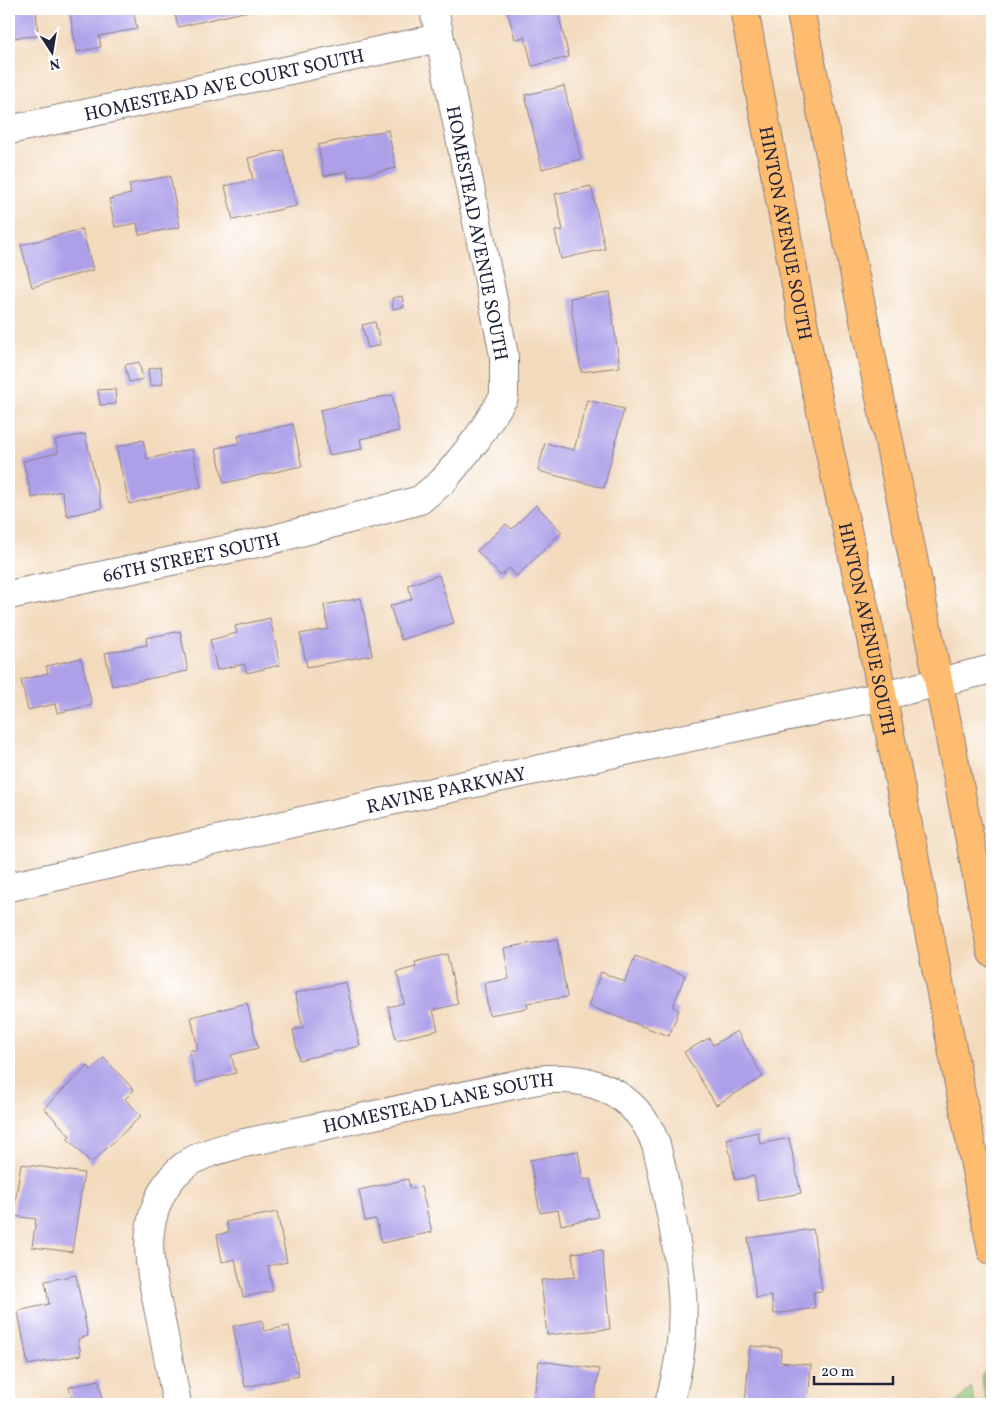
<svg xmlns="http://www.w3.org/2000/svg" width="1001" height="1413" font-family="Vollkorn,serif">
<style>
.green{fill:#91c475;stroke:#5a7358}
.building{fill:#ada0e9}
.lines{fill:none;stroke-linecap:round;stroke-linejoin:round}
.minor-casing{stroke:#8a7e7c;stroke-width:30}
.major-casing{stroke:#8a7e7c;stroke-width:30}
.minor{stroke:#fff;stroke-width:28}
.major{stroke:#fdbc70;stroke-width:28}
.labels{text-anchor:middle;stroke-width:4;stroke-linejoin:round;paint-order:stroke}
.street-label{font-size:19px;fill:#22223b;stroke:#fff}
</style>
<rect width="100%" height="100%" fill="#fff"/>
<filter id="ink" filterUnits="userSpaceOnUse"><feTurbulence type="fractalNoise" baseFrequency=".02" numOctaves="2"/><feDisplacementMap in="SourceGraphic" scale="10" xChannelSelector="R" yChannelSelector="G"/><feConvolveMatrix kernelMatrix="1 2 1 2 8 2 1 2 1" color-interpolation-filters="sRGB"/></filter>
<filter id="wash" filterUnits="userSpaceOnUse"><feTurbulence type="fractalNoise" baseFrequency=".0096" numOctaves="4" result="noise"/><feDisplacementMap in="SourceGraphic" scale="20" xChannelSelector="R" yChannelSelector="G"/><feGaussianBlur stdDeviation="1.12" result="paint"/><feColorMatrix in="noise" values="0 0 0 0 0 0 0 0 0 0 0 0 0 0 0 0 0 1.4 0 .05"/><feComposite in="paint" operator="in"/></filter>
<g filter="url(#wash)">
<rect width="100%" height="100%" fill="#f3dabc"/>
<g class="green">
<path d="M988,1367l4,19v18h-5l-6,-27z"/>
<path d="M971,1387l4,17h-19z"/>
</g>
<g id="blocks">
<g class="building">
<path d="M9,9h27l2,27 -27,2z"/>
<path d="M69,9h64l4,20 -38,7 2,11 -24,5z"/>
<path d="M174,9h74v2l-70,16z"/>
<path d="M507,9h50l12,48 -37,9 -7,-29 -10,2z"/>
<path d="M564,86l17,73 -39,10 -17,-74z"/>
<path d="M388,130l8,38 -48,10 -1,-7 -23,5 -6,-31z"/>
<path d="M283,150l13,56 -63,14 -8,-34 28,-6 -5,-22z"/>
<path d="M170,176l10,51 -41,8 -2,-12 -22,4 -6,-28 22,-5 -2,-10z"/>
<path d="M591,186l14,63 -44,10 -6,-28 8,-1 -8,-36z"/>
<path d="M82,229l11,41 -61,17 -11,-42z"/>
<path d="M609,292l11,75 -39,5 -11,-74z"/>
<path d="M402,296l2,11 -11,2 -1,-11z"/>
<path d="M375,322l5,23 -12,3 -6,-23z"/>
<path d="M139,362l4,17 -14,3 -4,-17z"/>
<path d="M161,367l2,17 -13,2 -2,-17z"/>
<path d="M115,389l1,15 -16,1 -2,-15z"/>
<path d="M392,395l7,36 -39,8 2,10 -33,6 -9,-45z"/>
<path d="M587,400l37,9 -20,79 -66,-17 7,-28 29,7z"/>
<path d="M293,424l9,42 -78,17 -8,-35 24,-5 -2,-7z"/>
<path d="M85,434l17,74 -35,8 -5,-25 -30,7 -9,-37 35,-8 -3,-13z"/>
<path d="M143,440l4,19 45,-10 9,38 -72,17 -13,-57z"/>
<path d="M536,505l26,27 -45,44 -8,-8 -8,8 -24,-25 29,-27 6,5z"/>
<path d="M439,575l15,48 -53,17 -11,-34 22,-7 -4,-14z"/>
<path d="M361,598l11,57 -65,12 -7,-33 28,-5 -4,-24z"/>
<path d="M270,618l10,47 -33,8 -3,-9 -27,6 -7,-30 27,-7 -2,-7z"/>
<path d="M180,631l8,40 -76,15 -7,-33 42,-8 -1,-7z"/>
<path d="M81,658l11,47 -35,8 -2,-9 -27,6 -7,-30 27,-7 -2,-7z"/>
<path d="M557,939l10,58 -40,6 1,5 -39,7 -5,-32 25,-4 -5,-31z"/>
<path d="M447,954l11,50 -25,6 5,20 -42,10 -8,-33 16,-4 -7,-31 19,-5 -1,-5z"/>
<path d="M635,956l50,19 -12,32 6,3 -10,26 -81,-30 13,-34 24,10z"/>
<path d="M346,982l14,64 -61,14 -6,-30 10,-2 -8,-35z"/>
<path d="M247,1003l11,45 -27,7 5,18 -40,10 -7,-32 9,-2 -7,-32z"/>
<path d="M737,1031l26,46 -47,28 -32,-53 25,-14 4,7z"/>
<path d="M104,1058l30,32 -9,9 16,17 -50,47 -24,-25 3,-2 -26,-28 44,-42 3,4z"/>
<path d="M758,1132l2,12 29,-6 12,55 -42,8 -5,-25 -19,4 -8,-41z"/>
<path d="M578,1151l5,29 7,-1 8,38 -37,8 -3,-15 -18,3 -10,-53z"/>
<path d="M21,1164l63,9 -12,79 -40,-5 4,-28 -23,-3z"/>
<path d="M408,1179l2,10 11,-2 11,45 -50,11 -6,-24 -11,2 -6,-31z"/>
<path d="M277,1212l10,50 -19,4 5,25 -30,6 -8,-38 -13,3 -5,-27 12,-3 -3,-10z"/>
<path d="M813,1229l9,62 -9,1 2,16 -41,6 -3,-18 -15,2 -8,-60z"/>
<path d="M602,1250l8,79 -63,6 -6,-55 34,-3 -3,-24z"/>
<path d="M76,1275l12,61 -10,3 3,16 -53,10 -10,-54 31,-7 -4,-23z"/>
<path d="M262,1320l2,11 25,-5 10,50 -54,11 -12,-61z"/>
<path d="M750,1346l31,2 -1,14 31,3 -3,39h-63z"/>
<path d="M539,1361l60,8 -5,35h-61z"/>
<path d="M99,1380l4,24h-57l26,-6 -3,-11z"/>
</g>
</g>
</g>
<g filter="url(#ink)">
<use href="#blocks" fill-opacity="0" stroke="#8a7e7c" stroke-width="1"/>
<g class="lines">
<defs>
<g id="minor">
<path id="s1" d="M9,130l430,-92"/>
<path id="s2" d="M9,595l258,-54 153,-41 23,-19 34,-42 27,-42v-42l-70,-346"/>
<path id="s3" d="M9,887l381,-86 493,-105 109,-27"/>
<path id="s4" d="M177,1404c-6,-32 -12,-64 -19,-97 -3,-16 -7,-32 -8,-48 -4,-33 7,-72 34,-93 16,-12 37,-17 56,-22l292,-63c54,-9 105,10 124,64 6,21 9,42 14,64 14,72 20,122 -1,195"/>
</g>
<g id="major">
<path id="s5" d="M744,9l70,371 58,263 120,608"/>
<path d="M800,9l149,724 43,220"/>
</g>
</defs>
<use href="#minor" class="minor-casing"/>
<use href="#major" class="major-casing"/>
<use href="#minor" class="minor"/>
<use href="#major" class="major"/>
</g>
</g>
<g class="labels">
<g class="street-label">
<text dy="7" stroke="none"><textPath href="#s1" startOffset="220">HOMESTEAD AVE COURT SOUTH</textPath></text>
<text transform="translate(478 233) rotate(79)" y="7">HOMESTEAD AVENUE SOUTH</text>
<text dy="7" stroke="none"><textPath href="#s5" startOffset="228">HINTON AVENUE SOUTH</textPath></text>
<text dy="7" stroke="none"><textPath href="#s2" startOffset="186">66TH STREET SOUTH</textPath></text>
<text dy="7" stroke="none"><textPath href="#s5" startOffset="632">HINTON AVENUE SOUTH</textPath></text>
<text dy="7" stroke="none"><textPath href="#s3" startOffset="448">RAVINE PARKWAY</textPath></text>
<text dy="7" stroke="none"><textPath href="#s4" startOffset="514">HOMESTEAD LANE SOUTH</textPath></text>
</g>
</g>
<rect width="1001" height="1413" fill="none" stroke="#fff" stroke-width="30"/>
<g transform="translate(52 52) rotate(168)" stroke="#ffffff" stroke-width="4" paint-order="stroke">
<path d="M0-4L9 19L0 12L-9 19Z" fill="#22223b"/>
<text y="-8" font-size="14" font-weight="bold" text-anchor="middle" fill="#22223b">N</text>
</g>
<path d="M814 1376v8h79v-8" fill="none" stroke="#22223b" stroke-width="2.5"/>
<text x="821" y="1376" font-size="15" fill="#22223b" stroke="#ffffff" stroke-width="4" paint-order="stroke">20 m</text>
</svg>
